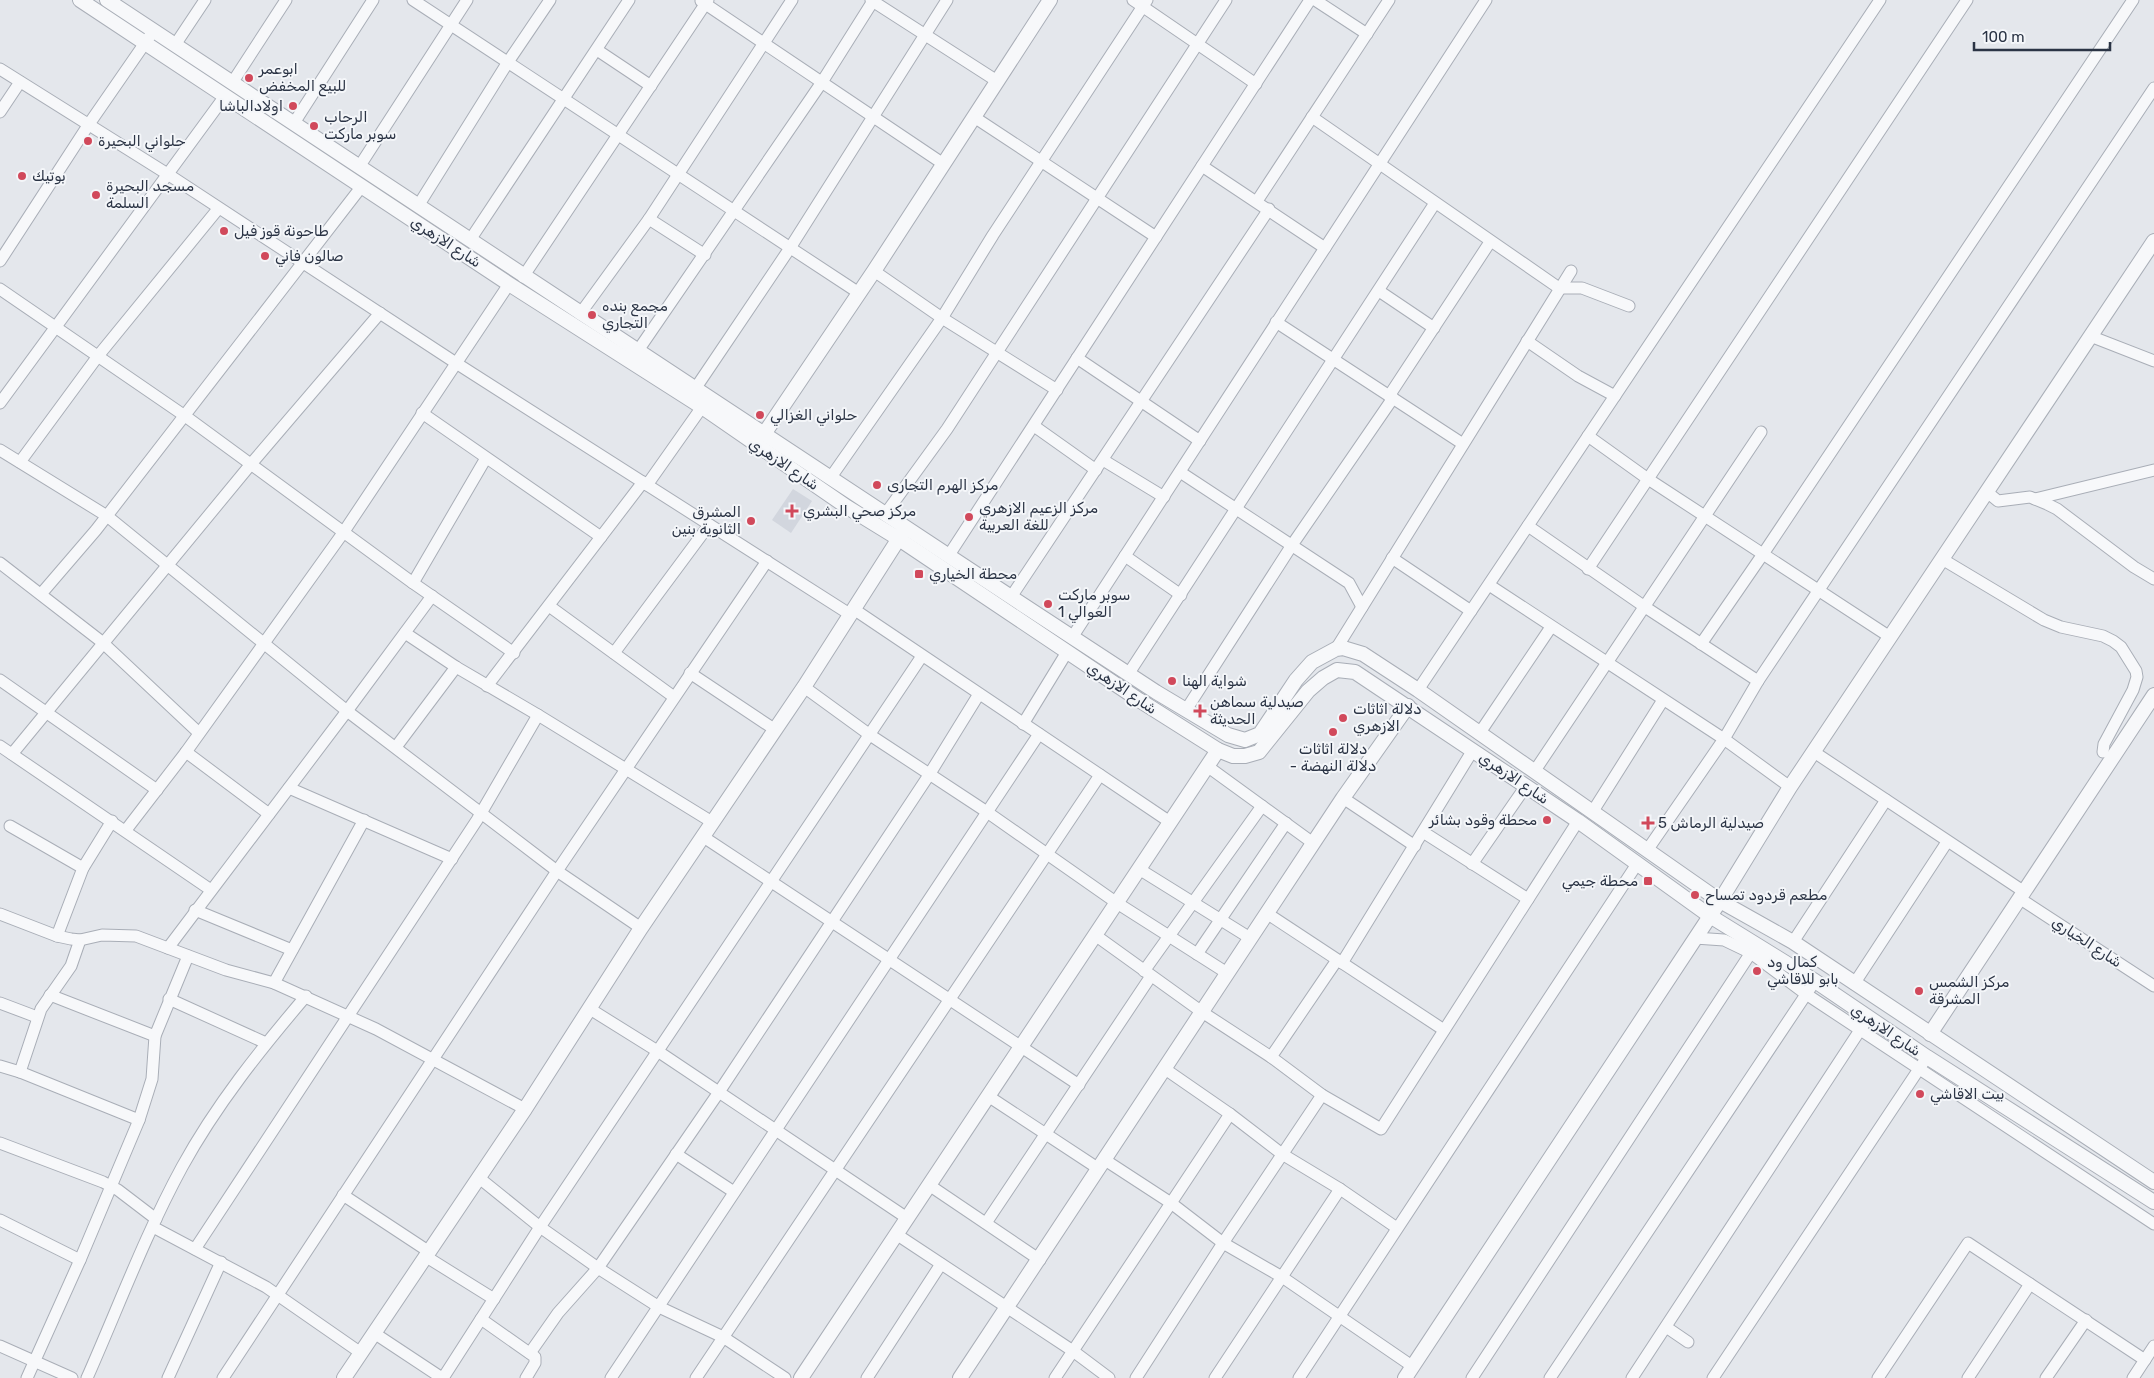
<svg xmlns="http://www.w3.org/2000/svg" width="2154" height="1378" font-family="Rubik,'Noto Sans Arabic',sans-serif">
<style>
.built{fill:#d2d6de}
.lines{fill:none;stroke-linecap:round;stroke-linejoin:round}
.minor-casing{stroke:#a9aeb7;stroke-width:13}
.tertiary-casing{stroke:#a9aeb7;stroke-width:16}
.minor{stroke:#f7f8fa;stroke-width:11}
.tertiary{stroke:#f7f8fa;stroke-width:14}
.poi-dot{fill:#d1495b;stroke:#f4f6f9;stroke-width:2}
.labels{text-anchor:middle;stroke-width:4;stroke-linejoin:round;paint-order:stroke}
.poi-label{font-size:15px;fill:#2b3445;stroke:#f4f6f9;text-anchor:start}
.street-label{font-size:15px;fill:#2b3445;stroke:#f4f6f9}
</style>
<rect width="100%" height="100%" fill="#e4e7ec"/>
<path class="built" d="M793,489l19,12 -21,32 -19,-13z"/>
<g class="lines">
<defs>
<g id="minor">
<path d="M413,0l446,293"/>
<path d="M871,0l126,81"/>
<path d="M1133,0l123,84"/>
<path d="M1315,0l52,34"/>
<path d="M701,1l241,162"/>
<path d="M175,45l30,-45"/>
<path d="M597,50l54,36"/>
<path d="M0,69l169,106 287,188 395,252"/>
<path d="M232,83l54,-83"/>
<path d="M0,112l20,-30"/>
<path d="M974,117l182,120"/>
<path d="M1312,117l247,171h23l47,18"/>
<path d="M294,123l79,-123"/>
<path d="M1202,166l123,82"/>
<path d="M359,167l108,-167"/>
<path d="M1257,201l132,-201"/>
<path d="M418,206l90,-144 42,-62"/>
<path d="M649,219l56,36"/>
<path d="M470,240l159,-240"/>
<path d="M0,261l89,-137 65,-94"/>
<path d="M874,271l68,47 115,72"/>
<path d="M523,277l185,-277"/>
<path d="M0,289l185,127 228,167 101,70"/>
<path d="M1379,291l55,37"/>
<path d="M580,314l69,-95 143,-219"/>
<path d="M1276,322l187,122"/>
<path d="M2090,336l64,25"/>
<path d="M1527,341l51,35 37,20"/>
<path d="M637,352l185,-270 51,-81"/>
<path d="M1077,358l123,83"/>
<path d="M695,389l95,-141 157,-248"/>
<path d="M1389,396l101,-154"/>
<path d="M0,403l225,-307"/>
<path d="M422,413l179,124"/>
<path d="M1034,426l62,44"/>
<path d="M1588,436l60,43 242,158"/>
<path d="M0,450l107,66 240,195 210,160 84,57"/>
<path d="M1103,460l61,37"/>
<path d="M20,462l78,-106 120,-147"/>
<path d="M1180,472l169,111 13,24"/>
<path d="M831,477l111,-159 51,-83 154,-235"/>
<path d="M647,485l55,-78"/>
<path d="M1987,492l11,9 32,-4 17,7 10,5 77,58 20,12"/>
<path d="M2035,499l119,-29"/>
<path d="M886,513l61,-84 279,-429"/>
<path d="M1528,526l117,81 113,74"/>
<path d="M949,555l361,-555"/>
<path d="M1125,556l56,39"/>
<path d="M1392,558l79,53"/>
<path d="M1942,559l102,61 17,7 42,9 10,5 8,6 15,24 1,6 -4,13 -29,54 -1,8"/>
<path d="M0,563l102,79 97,91"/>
<path d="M1588,569l379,-569"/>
<path d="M413,583l73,-125"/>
<path d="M1489,585l235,154 66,48"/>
<path d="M41,594l55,-64 266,-344"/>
<path d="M1011,597l258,-388"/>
<path d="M549,606l125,91"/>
<path d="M855,610l315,212"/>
<path d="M405,633l51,34 82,48 174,107"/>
<path d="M1073,636l413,-636"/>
<path d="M1701,644l62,-90 370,-554"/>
<path d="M1336,649l235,-378"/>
<path d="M614,653l95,-128"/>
<path d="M690,673l84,56"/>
<path d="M1129,673l306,-470"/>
<path d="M0,680l157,110"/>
<path d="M487,686l156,-204"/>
<path d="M804,687l66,48 117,77 130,91 110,70"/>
<path d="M1418,690l462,-690"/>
<path d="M1186,710l106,-165 101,-147"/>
<path d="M1023,724l44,-72"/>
<path d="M1479,734l72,-107"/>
<path d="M0,746l211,144"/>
<path d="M396,747l60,-80"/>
<path d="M186,752l83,62"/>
<path d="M1814,752l209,139"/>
<path d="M12,754l239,-290 129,-151"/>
<path d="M1207,766l106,77"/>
<path d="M1534,772l227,-340"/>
<path d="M289,788l163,71"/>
<path d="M1343,798l72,48"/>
<path d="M1593,811l70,-111"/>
<path d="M10,826l73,42"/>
<path d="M126,830l60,-78 157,-219 166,-249"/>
<path d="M1423,832l105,67"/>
<path d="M702,836l377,249"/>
<path d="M1648,849l76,-110 34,-58 396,-593"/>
<path d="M1472,864l54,-78"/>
<path d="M1139,869l111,69"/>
<path d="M2019,898l135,88"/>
<path d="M195,910l97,40"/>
<path d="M0,914l57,22 14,3 9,1 22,-5 34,1 90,34 48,13 102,46 149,80"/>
<path d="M1268,914l176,116"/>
<path d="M1095,935l107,77 69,45 51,38 59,34 197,-308"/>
<path d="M57,936l26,-68 29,-47"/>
<path d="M1695,938l29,2 27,13 55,41 348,230"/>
<path d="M1793,942l93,-142"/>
<path d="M168,948l179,-237 85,-115"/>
<path d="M1197,954l89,-131"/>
<path d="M1342,963l131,-213"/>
<path d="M1144,971l118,-165"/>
<path d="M274,983l90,-163"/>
<path d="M1854,984l93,-142"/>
<path d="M50,995l105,41"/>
<path d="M169,999l97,44"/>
<path d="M0,1003l37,14"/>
<path d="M590,1009l69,43 248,166"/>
<path d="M1271,1057l66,-97"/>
<path d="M0,1066l20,6 119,48"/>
<path d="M1165,1069l65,45 52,40 58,35 57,39"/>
<path d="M20,1072l21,-63 30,-43 9,-26"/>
<path d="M988,1096l111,73"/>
<path d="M0,1143l103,39 15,8 38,29"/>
<path d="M676,1154l58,38"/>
<path d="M1105,1160l66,43 52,40 59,34 130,89"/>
<path d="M478,1177l62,50 58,41 61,39 64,30 62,41"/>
<path d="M929,1185l111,75"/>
<path d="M343,1195l85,56"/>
<path d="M0,1220l80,40"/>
<path d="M986,1223l165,-247"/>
<path d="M153,1227l113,60 95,66"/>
<path d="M896,1234l177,117 36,27"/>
<path d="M195,1249l282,-429 61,-105"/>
<path d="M425,1256l69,43"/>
<path d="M481,1319l54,38v6l-9,15"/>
<path d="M1666,1327l22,15"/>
<path d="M374,1333l68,45"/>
<path d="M0,1346l72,32"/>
<path d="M530,1353l28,-40 40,-45 121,-176 210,-317 50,-81"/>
<path d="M27,1378l53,-118 59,-140 13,-41 3,-43 33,-80"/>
<path d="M87,1378c31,-70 58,-143 95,-211 34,-62 78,-117 124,-171"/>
<path d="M168,1378l53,-116"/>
<path d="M223,1378l334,-507 210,-310"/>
<path d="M443,1378l97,-151 382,-571"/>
<path d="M611,1378l428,-644"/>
<path d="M696,1378l404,-603"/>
<path d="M867,1378l74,-114"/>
<path d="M1055,1378l175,-264"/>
<path d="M1136,1378l87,-135 99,-148"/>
<path d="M1215,1378l125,-189"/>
<path d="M1299,1378l338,-514"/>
<path d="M1472,1378l282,-430"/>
<path d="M1550,1378l265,-397"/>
<path d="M1632,1378l232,-354"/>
<path d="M1713,1378l210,-315"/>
<path d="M1878,1378l90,-135 177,117"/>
<path d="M1968,1378l62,-94"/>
<path d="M2046,1378l40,-58"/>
<path d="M2133,1378l21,-32"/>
</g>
<g id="tertiary">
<path d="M80,0l429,284 193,123 145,100 52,32 240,161 79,50 15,6h12l14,-4 49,-61 15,-13 14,-8 18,2 223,149 132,95 105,65 112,76 227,145"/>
<path d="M107,0l904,597 145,95 72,43 17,5 15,-6 36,-54 16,-18 24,-13 7,-1 20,6 55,36 302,211 73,41 361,240"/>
<path d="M764,434l110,-163 176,-271"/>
<path d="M1930,1034l224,-339"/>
<path d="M344,1378l181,-269 116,-181 163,-241 99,-155"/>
<path d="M801,1378l417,-628"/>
<path d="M960,1378l383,-580 65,-92"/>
<path d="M1405,1378l315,-477 70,-114 364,-546"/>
</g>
</defs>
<use href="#minor" class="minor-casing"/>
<use href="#tertiary" class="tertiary-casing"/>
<use href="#minor" class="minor"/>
<use href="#tertiary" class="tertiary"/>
</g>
<g class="poi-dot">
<circle cx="249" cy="78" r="5"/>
<circle cx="293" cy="106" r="5"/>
<circle cx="314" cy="126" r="5"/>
<circle cx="88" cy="141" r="5"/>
<circle cx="22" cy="176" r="5"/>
<circle cx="96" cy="195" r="5"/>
<circle cx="224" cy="231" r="5"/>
<circle cx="265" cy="256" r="5"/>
<circle cx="592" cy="315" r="5"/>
<circle cx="760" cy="415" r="5"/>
<circle cx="877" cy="485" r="5"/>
<path d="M789.5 503.5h5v5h5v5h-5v5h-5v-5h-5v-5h5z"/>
<circle cx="969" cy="517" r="5"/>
<circle cx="751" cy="521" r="5"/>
<rect x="914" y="569" width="10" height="10" rx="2.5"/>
<circle cx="1048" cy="604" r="5"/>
<circle cx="1172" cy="681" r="5"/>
<path d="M1197.5 703.5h5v5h5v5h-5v5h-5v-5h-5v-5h5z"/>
<circle cx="1343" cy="718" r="5"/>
<circle cx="1333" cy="732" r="5"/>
<circle cx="1547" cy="820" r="5"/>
<path d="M1645.5 815.5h5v5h5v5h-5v5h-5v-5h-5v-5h5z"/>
<rect x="1643" y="876" width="10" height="10" rx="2.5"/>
<circle cx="1695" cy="895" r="5"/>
<circle cx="1757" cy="971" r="5"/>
<circle cx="1919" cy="991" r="5"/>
<circle cx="1920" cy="1094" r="5"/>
</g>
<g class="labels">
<g class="poi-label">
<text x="259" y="74">ابوعمر<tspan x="259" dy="17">للبيع المخفض</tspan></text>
<text x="283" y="111" text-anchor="end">اولادالباشا</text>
<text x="324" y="122">الرحاب<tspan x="324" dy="17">سوبر ماركت</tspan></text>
<text x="98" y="146">حلواني البحيرة</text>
<text x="32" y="181">بوتيك</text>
<text x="106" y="191">مسجد البحيرة<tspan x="106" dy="17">السلمة</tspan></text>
<text x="234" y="236">طاحونة قوز فيل</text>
<text x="275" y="261">صالون فاني</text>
<text x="602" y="311">مجمع بنده<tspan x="602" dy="17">التجاري</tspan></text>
<text x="770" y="420">حلواني الغزالي</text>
<text x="887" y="490">مركز الهرم التجارى</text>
<text x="979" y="513">مركز الزعيم الازهري<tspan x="979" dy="17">للغة العربية</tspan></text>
<text x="803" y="516">مركز صحي البشري</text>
<text x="741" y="517" text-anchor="end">المشرق<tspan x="741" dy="17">الثانوية بنين</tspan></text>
<text x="929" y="579">محطة الخياري</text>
<text x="1058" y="600">سوبر ماركت<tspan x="1058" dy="17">العوالي 1</tspan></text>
<text x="1182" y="686">شواية الهنا</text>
<text x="1210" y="707">صيدلية سماهن<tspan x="1210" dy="17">الحديثة</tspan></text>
<text x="1353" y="714">دلالة اثاثات<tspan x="1353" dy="17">الازهري</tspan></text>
<text x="1333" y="754" text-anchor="middle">دلالة اثاثات<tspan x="1333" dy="17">- دلالة النهضة</tspan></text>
<text x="1537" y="825" text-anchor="end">محطة وقود بشائر</text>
<text x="1658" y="828">صيدلية الرماش 5</text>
<text x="1638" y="886" text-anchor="end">محطة جيمي</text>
<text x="1705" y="900">مطعم قردود تمساح</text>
<text x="1767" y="967">كمال ود<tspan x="1767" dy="17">بابو للاقاشي</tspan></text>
<text x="1929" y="987">مركز الشمس<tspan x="1929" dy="17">المشرقة</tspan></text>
<text x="1930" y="1099">بيت الاقاشي</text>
</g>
<g class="street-label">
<text transform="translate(446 242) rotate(33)" y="5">شارع الازهري</text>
<text transform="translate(784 464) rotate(34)" y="5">شارع الازهري</text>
<text transform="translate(1122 688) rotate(34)" y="5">شارع الازهري</text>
<text transform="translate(1514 778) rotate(34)" y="5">شارع الازهري</text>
<text transform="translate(2087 942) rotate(33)" y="5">شارع الخياري</text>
<text transform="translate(1886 1030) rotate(34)" y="5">شارع الازهري</text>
</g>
</g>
<path d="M1974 42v8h136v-8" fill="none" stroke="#2b3445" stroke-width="2.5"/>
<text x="1982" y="42" font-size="15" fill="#2b3445" stroke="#f4f6f9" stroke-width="4" paint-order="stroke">100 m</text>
</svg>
